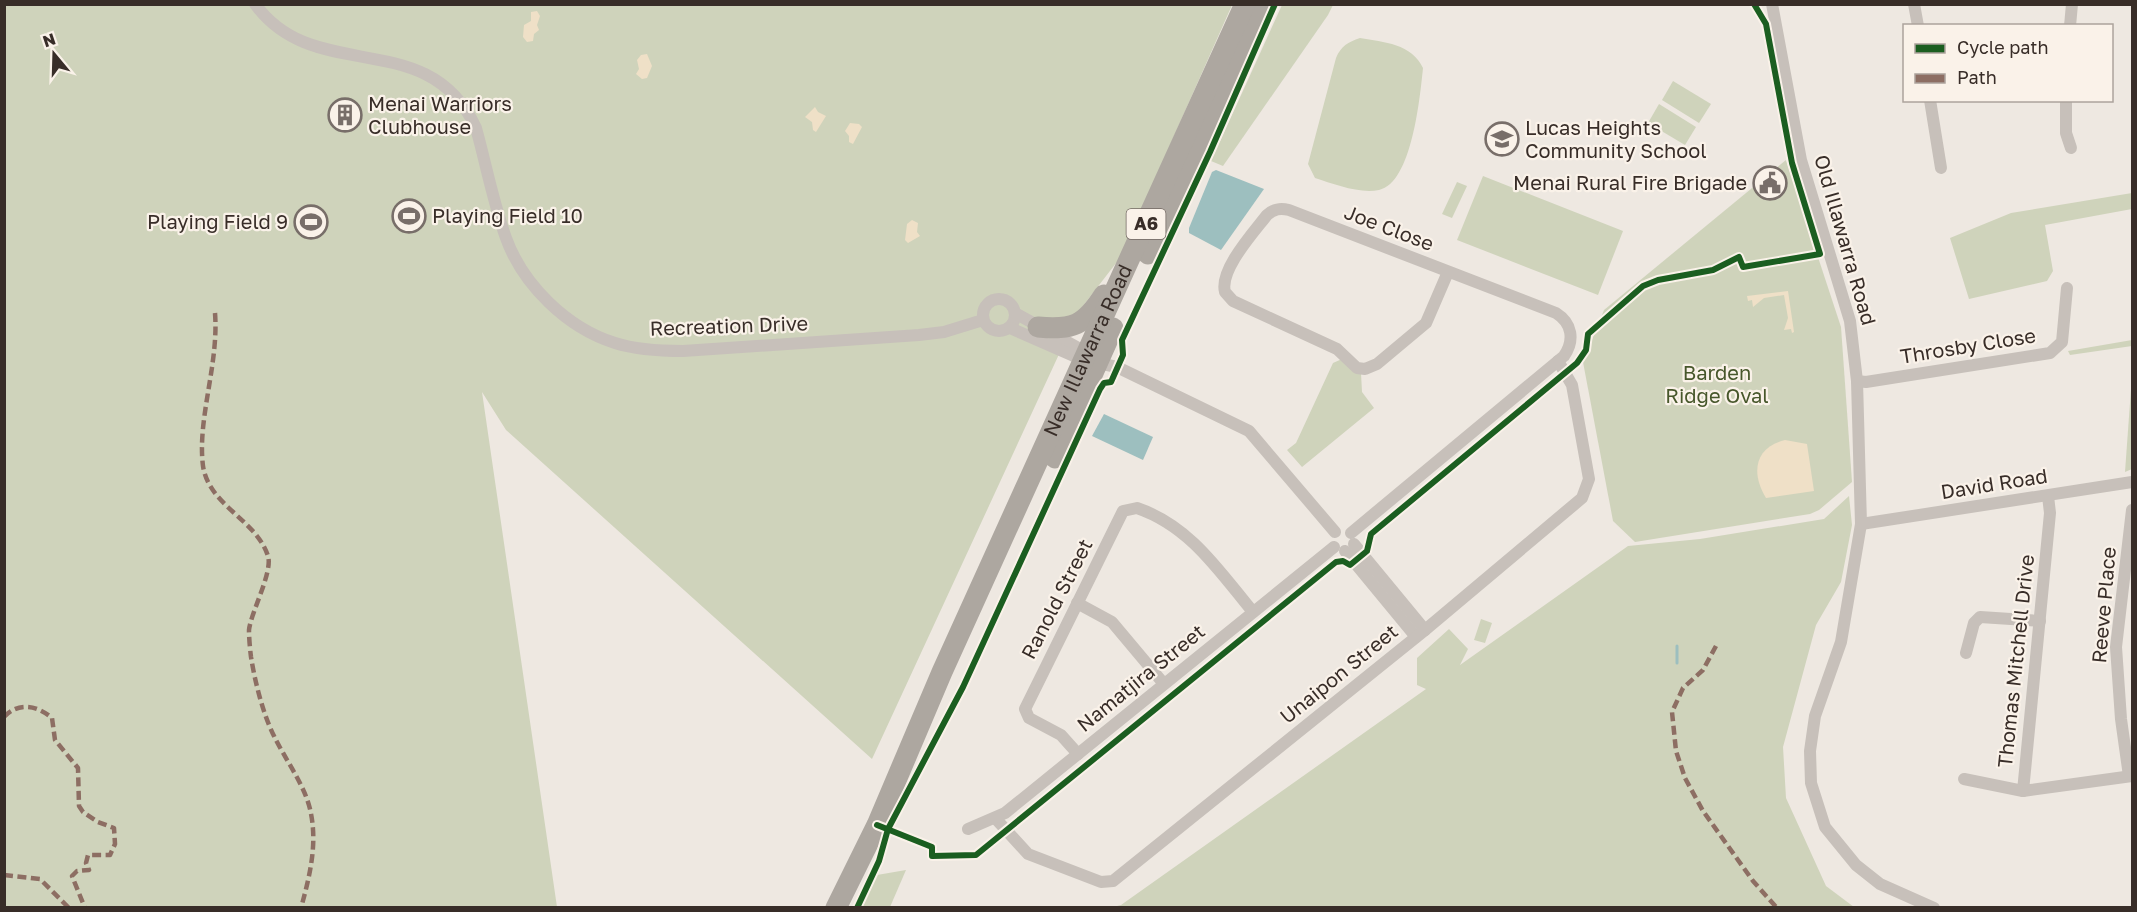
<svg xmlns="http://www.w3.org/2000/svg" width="2137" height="912" font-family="'Golos Text',sans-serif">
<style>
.green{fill:#cfd3bb}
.sand{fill:#efe0c7}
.water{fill:#9dbfbf}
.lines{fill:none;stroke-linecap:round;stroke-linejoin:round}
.stream{stroke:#9dbfbf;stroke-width:3}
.street{stroke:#c7c0ba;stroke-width:12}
.highway{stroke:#ada7a0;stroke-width:21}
.quiet{stroke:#8d6e63;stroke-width:4.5;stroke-dasharray:9 4.5;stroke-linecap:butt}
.cycleway-casing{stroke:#faf2e9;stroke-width:10}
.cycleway{stroke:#1b5e20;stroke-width:6}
.labels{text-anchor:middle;stroke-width:4.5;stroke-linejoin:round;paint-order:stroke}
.shield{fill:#faf2e9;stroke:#726862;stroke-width:1.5}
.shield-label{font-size:18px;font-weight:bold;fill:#382d28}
.poi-label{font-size:20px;fill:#382d28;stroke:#faf2e9;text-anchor:start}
.street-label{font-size:20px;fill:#382d28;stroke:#faf2e9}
.park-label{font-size:20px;fill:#47572b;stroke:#faf2e9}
</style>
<rect width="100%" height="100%" fill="#eee8e1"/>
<g class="green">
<path d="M5,5h1227l-112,253 -41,53 -207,448 -366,-329 -24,-38 75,515 -552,1z"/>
<path d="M1282,5h51l-5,10 -105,151 -12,-5z"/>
<path d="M1360,38c24,4 52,6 63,30 -3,29 -11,115 -44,122 -20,4 -45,-6 -64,-12l-7,-14 28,-106c5,-12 12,-16 24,-20z"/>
<path d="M1673,81l38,23 -12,19 -37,-23z"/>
<path d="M1659,104l37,23 -11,18 -37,-22z"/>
<path d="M1786,160l55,167 11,155 -33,28 -9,4 -175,28 -22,-21 -30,-159 21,-52z"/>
<path d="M1483,176l140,55 -25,64 -141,-55z"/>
<path d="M1457,182l10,4 -15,32 -10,-4z"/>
<path d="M2132,193v16l-87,16 8,46 -6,10 -78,18 -19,-61 61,-25z"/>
<path d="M2132,340v6l-62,9 -2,-4z"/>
<path d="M1342,359l19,14 1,19 12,16 -72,59 -15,-17 9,-7 37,-80z"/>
<path d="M2132,375v94l-7,3z"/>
<path d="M1849,496l3,29 -11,57 -25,43 -33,122 3,51 40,88 28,21h-741l8,-2 305,-216 -9,-4v-27l32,-29 19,20 -8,16 168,-119 72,-7 124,-20z"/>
<path d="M1481,619l11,4 -7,20 -11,-3z"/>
<path d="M906,870l-16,37h-29l16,-32z"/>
</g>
<g class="sand">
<path d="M537,11l3,5 -3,9 2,5 -5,4 -1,7 -6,1 -4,-5 1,-12 7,-4v-9z"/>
<path d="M647,54l5,12 -5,12 -5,1 -6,-5 3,-5 -2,-9 4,-5z"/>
<path d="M815,107l3,5 8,4 -10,16 -3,-2 -1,-8 -7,-5z"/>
<path d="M850,123l9,1 3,3 -9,17 -4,-2v-6l-4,-5z"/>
<path d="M912,220l6,3 -1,9 3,4 -12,7 -3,-3 2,-16z"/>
<path d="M1788,291l6,41 -2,1 -1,-4 -7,1 4,-12 -4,-23 -20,3 -11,9 -1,-7 -4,1 -1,-5z"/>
<path d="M1785,440l22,4 7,47 -48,7c-15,-25 -12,-50 19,-58z"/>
</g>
<g class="water">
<path d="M1216,170l48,19 -43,61 -32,-17v-5l23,-56z"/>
<path d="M1104,414l49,23 -10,23 -51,-24z"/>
</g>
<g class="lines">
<path class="stream" d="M1677,646v17"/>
<g class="street">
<path d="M255,4c60,83 173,20 221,124 10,36 17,74 30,110 17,47 61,90 109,105 22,7 45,8 68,8l236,-16 25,-3 39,-12"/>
<path d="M1772,4l29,156 49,161 7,60 4,143 -20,118 -26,74 -5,35 1,32 14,44 31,38 24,19 54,24"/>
<path d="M1914,4l4,22"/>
<path d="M2070,26l2,-22"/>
<path d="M1930,100l11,68"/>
<path d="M2066,100v33l5,15"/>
<circle cx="999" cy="315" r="16"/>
<path d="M1015,313l76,42"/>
<path d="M1010,328l73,32 34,7 132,64 86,101"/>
<path d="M1857,381l9,1 184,-29 12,-11 5,-54"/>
<path d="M2048,496l2,17 -27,278 109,-15"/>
<path d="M1861,524l271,-42"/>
<path d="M1351,533l213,-177c11,-16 8,-33 -8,-43l-267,-103c-9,-2 -15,-1 -22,5 -13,17 -48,55 -42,77l8,9 104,48 20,19 8,1 12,-5 49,-41 22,-51"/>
<path d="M1354,544l71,86"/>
<path d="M1345,551l71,86"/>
<path d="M1077,603l35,19 52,62"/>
<path d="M1966,653l8,-30 6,-6 60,4"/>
<path d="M1078,754l-17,-19 -32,-17 -4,-9 98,-198 14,-3c53,18 82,63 116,104"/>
<path d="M2129,776l-8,-57 -5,-72 16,-137"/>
<path d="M1964,779l59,12"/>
<path d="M996,819l32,35 73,28 12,-1 312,-251 157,-132 7,-19 -17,-94 -14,-24"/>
<path d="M968,829l37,-16 329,-266"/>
</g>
<g class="highway">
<path d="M1148,254l117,-250"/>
<path d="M1038,327c35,3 46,-1 66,-32"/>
<path d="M1055,458l58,-130"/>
<path id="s1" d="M836,908l41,-83 65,-153 303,-668"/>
</g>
<g class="quiet">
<path d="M215,313c4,51 -18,106 -12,153 6,40 53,53 65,90 5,16 -17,56 -19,74 0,8 1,19 2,27 4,25 12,57 23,79 11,23 30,48 36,73 8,34 0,66 -9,99"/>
<path d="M1716,646l-13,24 -20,18 -11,24 4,39 9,27 18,33 50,70 24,27"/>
<path d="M4,717c15,-16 34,-11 48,1l3,22 23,28 1,38 4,6 15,10 16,6 1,16 -5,11h-22l-2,8 3,7 -12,1 -5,5 13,32"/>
<path d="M4,875l36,4 29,29"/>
</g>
<defs>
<g id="cycleway">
<path d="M877,825l55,22v9l44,-1 360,-293 7,-1 7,4 17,-14 4,-17 206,-171 9,-13 2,-16 55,-48 15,-6 55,-10 26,-13 4,10 77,-13 -28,-91 -26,-139 -12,-20"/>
<path d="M857,908l22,-47 9,-32 75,-142 137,-298 4,-6 7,-1 12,-27 -1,-15 88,-188 65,-148"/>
</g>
</defs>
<use href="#cycleway" class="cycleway-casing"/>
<use href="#cycleway" class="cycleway"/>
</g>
<defs>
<symbol id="building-ring" viewBox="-11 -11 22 22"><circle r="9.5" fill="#faf2e9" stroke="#786e69" stroke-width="1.5"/><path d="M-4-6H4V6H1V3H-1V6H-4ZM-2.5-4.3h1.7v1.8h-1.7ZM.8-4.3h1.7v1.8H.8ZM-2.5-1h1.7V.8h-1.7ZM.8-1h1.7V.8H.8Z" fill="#786e69"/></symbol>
<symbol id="school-ring" viewBox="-11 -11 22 22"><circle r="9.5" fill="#faf2e9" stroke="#786e69" stroke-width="1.5"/><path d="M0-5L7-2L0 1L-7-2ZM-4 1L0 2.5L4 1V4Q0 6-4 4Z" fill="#786e69"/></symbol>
<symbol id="civic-ring" viewBox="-11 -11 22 22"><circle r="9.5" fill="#faf2e9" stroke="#786e69" stroke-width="1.5"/><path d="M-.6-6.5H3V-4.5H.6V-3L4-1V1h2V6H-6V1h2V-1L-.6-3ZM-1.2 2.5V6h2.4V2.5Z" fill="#786e69"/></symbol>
<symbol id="stadium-ring" viewBox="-11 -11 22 22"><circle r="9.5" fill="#faf2e9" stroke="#786e69" stroke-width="1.5"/><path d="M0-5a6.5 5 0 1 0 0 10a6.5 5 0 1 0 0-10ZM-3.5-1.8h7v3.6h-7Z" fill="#786e69"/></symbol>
</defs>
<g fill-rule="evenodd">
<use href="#building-ring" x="326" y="96" width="38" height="38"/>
<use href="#school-ring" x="1483" y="120" width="38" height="38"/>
<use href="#civic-ring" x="1751" y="164" width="38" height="38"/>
<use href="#stadium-ring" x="390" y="197" width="38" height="38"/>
<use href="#stadium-ring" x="292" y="203" width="38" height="38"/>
</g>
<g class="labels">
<rect class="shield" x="1126.5" y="209" width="39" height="30" rx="4.5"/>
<g class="shield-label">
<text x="1146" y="230">A6</text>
</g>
<g class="poi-label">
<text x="368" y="111">Menai Warriors<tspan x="368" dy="23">Clubhouse</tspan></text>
<text x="1525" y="135">Lucas Heights<tspan x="1525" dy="23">Community School</tspan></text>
<text x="1747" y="190" text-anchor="end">Menai Rural Fire Brigade</text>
<text x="432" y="223">Playing Field 10</text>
<text x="288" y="229" text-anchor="end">Playing Field 9</text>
</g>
<g class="street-label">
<text transform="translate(1389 228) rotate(21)" y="7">Joe Close</text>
<text transform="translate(1845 240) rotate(74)" y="7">Old Illawarra Road</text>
<text transform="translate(729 326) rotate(-2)" y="7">Recreation Drive</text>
<text transform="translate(1968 346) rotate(-9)" y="7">Throsby Close</text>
<text dy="7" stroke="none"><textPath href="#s1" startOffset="612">New Illawarra Road</textPath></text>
<text transform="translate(1994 484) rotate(-9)" y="7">David Road</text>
<text transform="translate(1057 599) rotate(-63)" y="7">Ranold Street</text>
<text transform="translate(2104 605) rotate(-85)" y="7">Reeve Place</text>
<text transform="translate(2016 661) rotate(-84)" y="7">Thomas Mitchell Drive</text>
<text transform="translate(1339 674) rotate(-39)" y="7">Unaipon Street</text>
<text transform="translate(1141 678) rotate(-39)" y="7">Namatjira Street</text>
</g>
<g class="park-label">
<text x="1717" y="380">Barden<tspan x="1717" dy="23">Ridge Oval</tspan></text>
</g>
</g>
<rect width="2137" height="912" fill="none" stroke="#382d28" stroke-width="12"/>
<rect x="1903" y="24" width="210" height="78" fill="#faf2e9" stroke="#aca39c" stroke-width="1.5"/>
<rect x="1915" y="44" width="30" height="9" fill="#1b5e20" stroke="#aca39c" stroke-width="1.5"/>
<text x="1957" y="54" font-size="18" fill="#382d28">Cycle path</text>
<rect x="1915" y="74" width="30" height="9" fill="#8d6e63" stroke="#aca39c" stroke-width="1.5"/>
<text x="1957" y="84" font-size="18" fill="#382d28">Path</text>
<g transform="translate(54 54) rotate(341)" stroke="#faf2e9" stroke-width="4.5" paint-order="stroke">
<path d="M0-4.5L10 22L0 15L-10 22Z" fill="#382d28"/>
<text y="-9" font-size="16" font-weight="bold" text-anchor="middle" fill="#382d28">N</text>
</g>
</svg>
